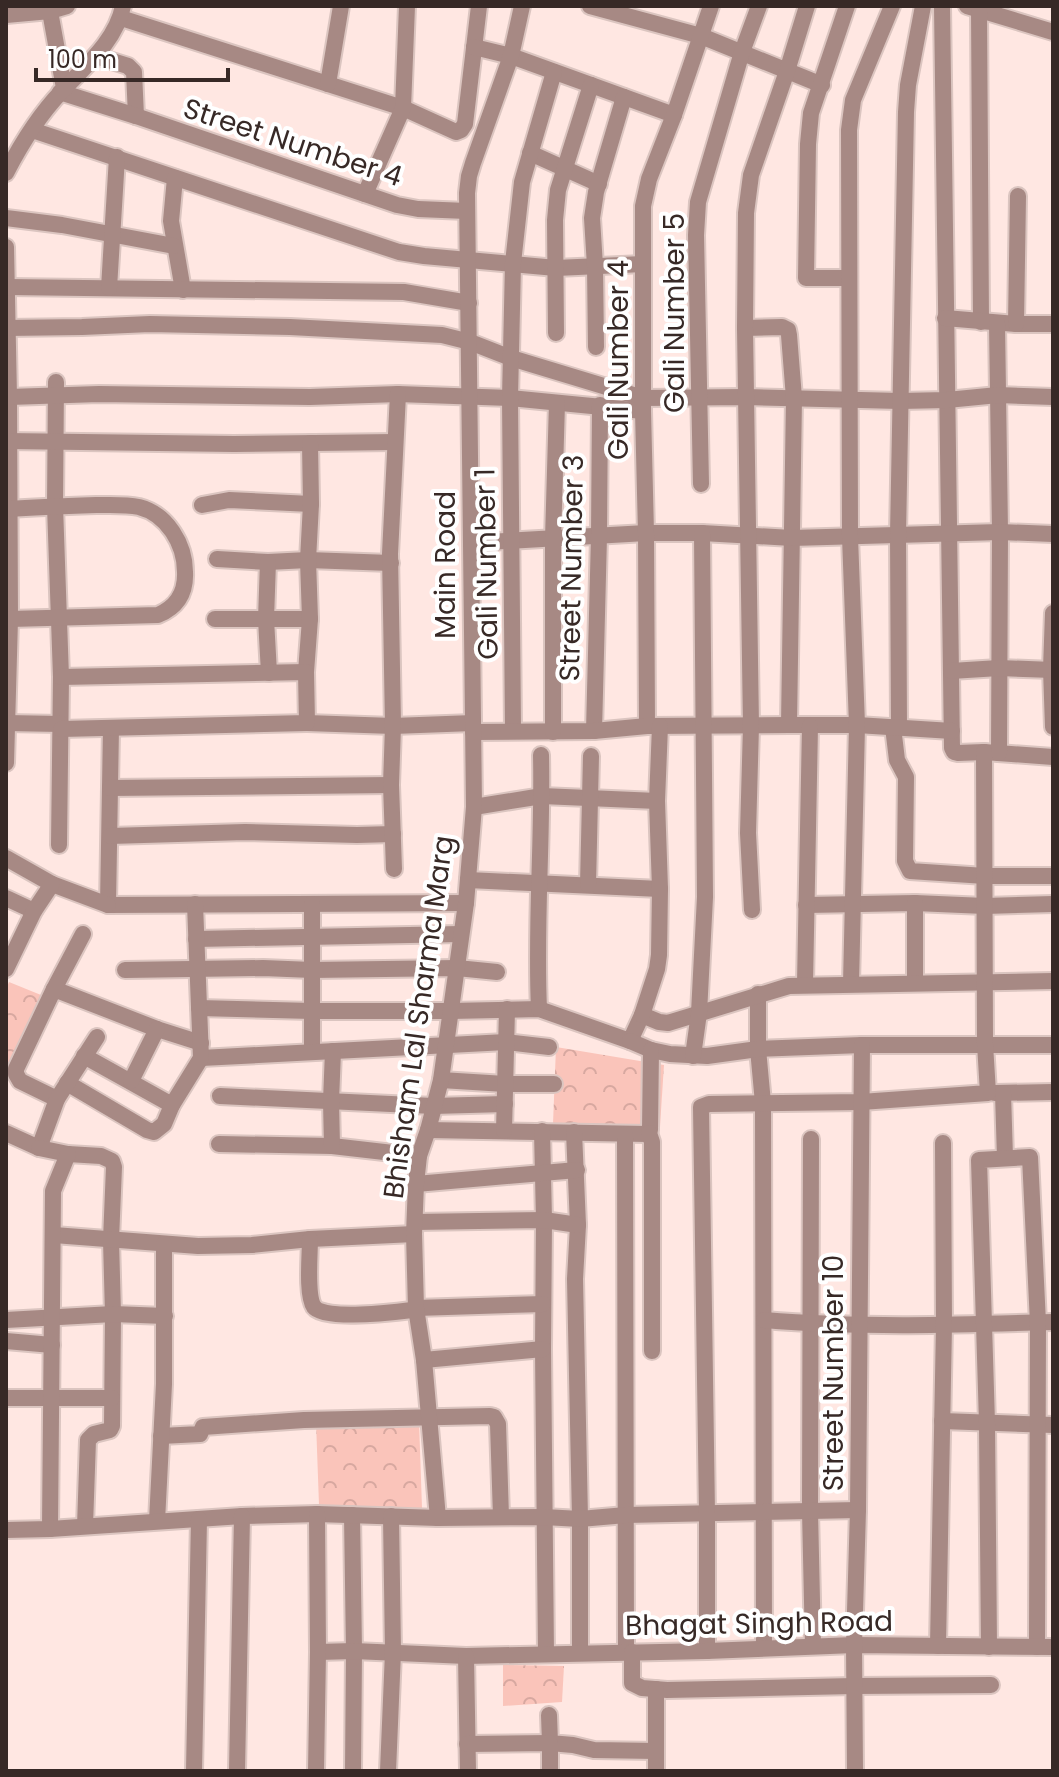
<svg xmlns="http://www.w3.org/2000/svg" width="1059" height="1777" font-family="Poppins,sans-serif">
<style>
.park{fill:url(#park-crowns)}
.lines{fill:none;stroke-linecap:round;stroke-linejoin:round}
.minor-casing{stroke:#dbc5c0;stroke-width:20}
.minor{stroke:#a78984;stroke-width:16}
.labels{text-anchor:middle;stroke-width:8;stroke-linejoin:round;paint-order:stroke}
.street-label{font-size:28px;fill:#372926;stroke:#fff}
</style>
<defs>
<pattern id="park-crowns" width="20" height="18" patternUnits="userSpaceOnUse" patternTransform="scale(2)"><rect width="20" height="18" fill="#fac4ba"/><path d="M2 6a3 3 0 1 1 6 0M12 15a3 3 0 1 1 6 0" fill="none" stroke="#d7a8a0"/></pattern>
</defs>
<rect width="100%" height="100%" fill="#ffe7e2"/>
<g class="park">
<path d="M9,982l32,13 -29,71 -6,-3v-74z"/>
<path d="M556,1047l108,18 -4,61 -107,-2z"/>
<path d="M419,1421l3,87 -54,2 -49,-5 -3,-83z"/>
<path d="M503,1665l61,1 -2,36 -59,4z"/>
</g>
<g class="lines">
<defs>
<g id="minor">
<path d="M49,6l15,82"/>
<path d="M590,6l111,30 121,49"/>
<path d="M847,6l-36,107 -3,31 -2,134h43"/>
<path d="M942,6l10,742 2,4 4,1 26,-1 69,5"/>
<path d="M967,6l86,26"/>
<path d="M979,9l2,313"/>
<path d="M6,15l44,-4 17,-5"/>
<path d="M121,18l282,90 53,24 5,-2 4,-6 14,-118"/>
<path d="M474,47l37,9 163,59"/>
<path d="M96,56l32,10 6,6 2,44"/>
<path d="M328,84l13,-78"/>
<path d="M60,92l76,24 261,89 21,4 49,2"/>
<path d="M32,130l367,122 25,4 132,12 87,-4"/>
<path d="M530,153l69,31"/>
<path d="M6,173c15,-29 33,-58 56,-82 23,-25 54,-50 61,-85"/>
<path d="M175,178l-4,43 12,69"/>
<path d="M365,194l38,-86 4,-102"/>
<path d="M6,218l56,7 112,21"/>
<path d="M6,247l3,150 1,222 -4,144"/>
<path d="M8,287l396,5 65,11"/>
<path d="M109,288l8,-131"/>
<path d="M945,318l71,6h37"/>
<path d="M997,323l3,209 -1,221"/>
<path d="M1016,324l2,-128"/>
<path d="M6,328l76,-1 68,-3 140,3 152,8 28,7 41,16 132,40 103,-1 154,4 47,-1 51,-5 55,2"/>
<path d="M745,328l37,-1 6,3 1,5 5,63 -5,327"/>
<path d="M556,333l-1,-113 3,-30 33,-105"/>
<path d="M596,347l-1,-81 -3,-48 4,-26 28,-95"/>
<path d="M56,382l-1,124 6,171 -2,168"/>
<path d="M9,397l90,-3 211,3 88,-3 112,4 133,13"/>
<path d="M6,441l228,3 161,-2"/>
<path d="M701,484l-5,-249 2,-33 44,-150 17,-46"/>
<path d="M202,505l27,-5 82,4"/>
<path d="M9,509c29,-2 58,-3 87,-4 14,0 29,-1 43,2 28,7 46,37 46,65 1,21 -8,35 -27,43l-148,4"/>
<path d="M471,543l175,-10h56l90,5 208,-6 53,2"/>
<path d="M217,559l51,3 40,-2 83,3"/>
<path d="M268,562l-2,57 3,54"/>
<path d="M1053,613l-2,56 2,58"/>
<path d="M215,619h95"/>
<path d="M951,671l48,-3 54,2"/>
<path d="M306,672l4,-53 -2,-59 3,-56 -1,-61"/>
<path d="M6,723l55,1"/>
<path d="M307,723l86,3 80,-3"/>
<path d="M647,726l-1,-193 -3,-122v-205l6,-27 25,-64 37,-109"/>
<path d="M893,727l4,33 9,17 -1,84 5,10 75,5h68"/>
<path d="M111,728l-3,177 358,-2"/>
<path d="M899,728l-1,-193 8,-423 2,-27 15,-79"/>
<path d="M61,729l246,-6 -1,-51 -245,5"/>
<path d="M513,730l-3,-332 3,-135 9,-81 32,-110"/>
<path d="M594,731l5,-195 1,-131"/>
<path d="M473,732l121,-1 53,-5 142,-1h68l95,6"/>
<path d="M553,732v-193l4,-136"/>
<path d="M110,788l281,-3"/>
<path d="M474,807l68,-11 115,5"/>
<path d="M110,836l135,-4 112,3 36,-1"/>
<path d="M6,858l46,26 56,21"/>
<path d="M394,869l-3,-84 2,-59 -3,-172 8,-160"/>
<path d="M468,880l192,9"/>
<path d="M588,885l3,-129"/>
<path d="M6,898l28,13"/>
<path d="M806,905l109,-2 70,3 68,-2"/>
<path d="M752,910l-4,-77 3,-107 -6,-398 1,-115 5,-38 36,-104 20,-65"/>
<path d="M196,939l265,-5"/>
<path d="M6,969l28,-58 18,-27"/>
<path d="M125,970l138,-2 49,2 145,-2 40,4"/>
<path d="M915,983v-80"/>
<path d="M805,984l5,-258"/>
<path d="M851,984l6,-259 -7,-188 -1,-407 4,-30 39,-94"/>
<path d="M54,989l103,40 44,14"/>
<path d="M758,994v55l5,54 1,545"/>
<path d="M199,1008l113,3h138l89,-2 91,32 12,-26 17,7 9,1 121,-37 264,-5"/>
<path d="M539,1009c-4,-85 4,-169 2,-254"/>
<path d="M642,1015l15,-46 2,-14 1,-66 -3,-88 3,-75"/>
<path d="M630,1041l21,9 19,4 37,2 51,-7 104,-4h191"/>
<path d="M312,1052v-148"/>
<path d="M84,1056l88,49"/>
<path d="M693,1056l6,-43 6,-116 -3,-364"/>
<path d="M201,1058l305,-16 43,5"/>
<path d="M441,1080l64,4h49"/>
<path d="M131,1081l26,-52"/>
<path d="M67,1083l80,47 7,2 10,-8 8,-19 29,-47 -6,-154"/>
<path d="M995,1093l58,-1"/>
<path d="M1003,1093l2,65"/>
<path d="M220,1096l213,10 72,-2"/>
<path d="M57,1099l-37,-18 -4,-7v-5l38,-80 29,-55"/>
<path d="M428,1130l219,4 3,-4 1,-80"/>
<path d="M504,1131l3,-122"/>
<path d="M542,1131l2,89 -1,129 3,305"/>
<path d="M574,1132l4,93 -3,54 5,240v134"/>
<path d="M6,1133l33,15 18,-49 40,-62"/>
<path d="M649,1133l3,9v209"/>
<path d="M625,1134l1,518"/>
<path d="M811,1139l-1,372 3,135"/>
<path d="M219,1144l113,2 87,10"/>
<path d="M332,1146l-1,-45 2,-50"/>
<path d="M39,1148l29,6 33,2 11,5 2,6 -3,73 2,74 -1,112 -2,4 -16,4 -6,6 -3,86"/>
<path d="M416,1184l161,-14"/>
<path d="M415,1222l129,-2 34,5"/>
<path d="M54,1235l144,11 54,-1 58,-6 104,-5"/>
<path d="M310,1239c0,16 -4,56 4,68 10,14 82,5 98,3l4,-2 127,-4"/>
<path d="M6,1320l107,-6 52,2"/>
<path d="M764,1320c96,8 193,5 289,2"/>
<path d="M6,1341l46,4"/>
<path d="M424,1360l119,-11"/>
<path d="M6,1398h106"/>
<path d="M942,1421l111,4"/>
<path d="M161,1436l39,-2 3,-7 101,-7 186,-4 4,1 4,7 3,93"/>
<path d="M352,1515l2,136 -1,120"/>
<path d="M438,1518l-14,-158 -8,-52 -2,-74 2,-50 3,-28 9,-26 13,-50 25,-177 8,-96 -7,-614 2,-17 4,-13 38,-107 11,-50"/>
<path d="M157,1521l7,-137v-140"/>
<path d="M50,1529l3,-338 15,-37"/>
<path d="M6,1530l44,-1 192,-13 75,-2 121,4 106,-1 36,2 46,-4 232,-5"/>
<path d="M938,1646l6,-321 -1,-182"/>
<path d="M989,1647l-2,-224 -8,-263 51,-3 8,166 -1,324"/>
<path d="M707,1651v-137l-6,-407 8,-3 152,-2 127,-9 -3,-49 -1,-292"/>
<path d="M318,1652l36,-1 112,5 241,-5 147,-6 199,2"/>
<path d="M632,1652v31l10,5 25,2 187,-4 137,-1"/>
<path d="M466,1656l2,115"/>
<path d="M549,1715l1,28 23,2 21,5 62,1"/>
<path d="M467,1744l83,-1v28"/>
<path d="M194,1771l5,-252"/>
<path d="M237,1771l5,-255"/>
<path d="M316,1771l2,-119 -1,-138"/>
<path d="M388,1771l5,-119 -2,-136"/>
<path d="M656,1771v-82"/>
<path d="M855,1771l-1,-126 4,-135 4,-465"/>
</g>
</defs>
<use href="#minor" class="minor-casing"/>
<use href="#minor" class="minor"/>
</g>
<g class="labels">
<g class="street-label">
<text transform="translate(293 142) rotate(18)" y="10">Street Number 4</text>
<text transform="translate(674 313) rotate(-90)" y="10">Gali Number 5</text>
<text transform="translate(618 360) rotate(-90)" y="10">Gali Number 4</text>
<text transform="translate(486 564) rotate(-91)" y="10">Gali Number 1</text>
<text transform="translate(445 565) rotate(-90)" y="10">Main Road</text>
<text transform="translate(571 568) rotate(-89)" y="10">Street Number 3</text>
<text transform="translate(418 1017) rotate(-82)" y="10">Bhisham Lal Sharma Marg</text>
<text transform="translate(833 1373) rotate(-90)" y="10">Street Number 10</text>
<text transform="translate(759 1623) rotate(-1)" y="10">Bhagat Singh Road</text>
</g>
</g>
<rect width="1059" height="1777" fill="none" stroke="#372926" stroke-width="16"/>
<path d="M36 68v12h192v-12" fill="none" stroke="#372926" stroke-width="4"/>
<text x="48" y="68" font-size="24" fill="#372926" stroke="#ffffff" stroke-width="6" paint-order="stroke">100 m</text>
</svg>
